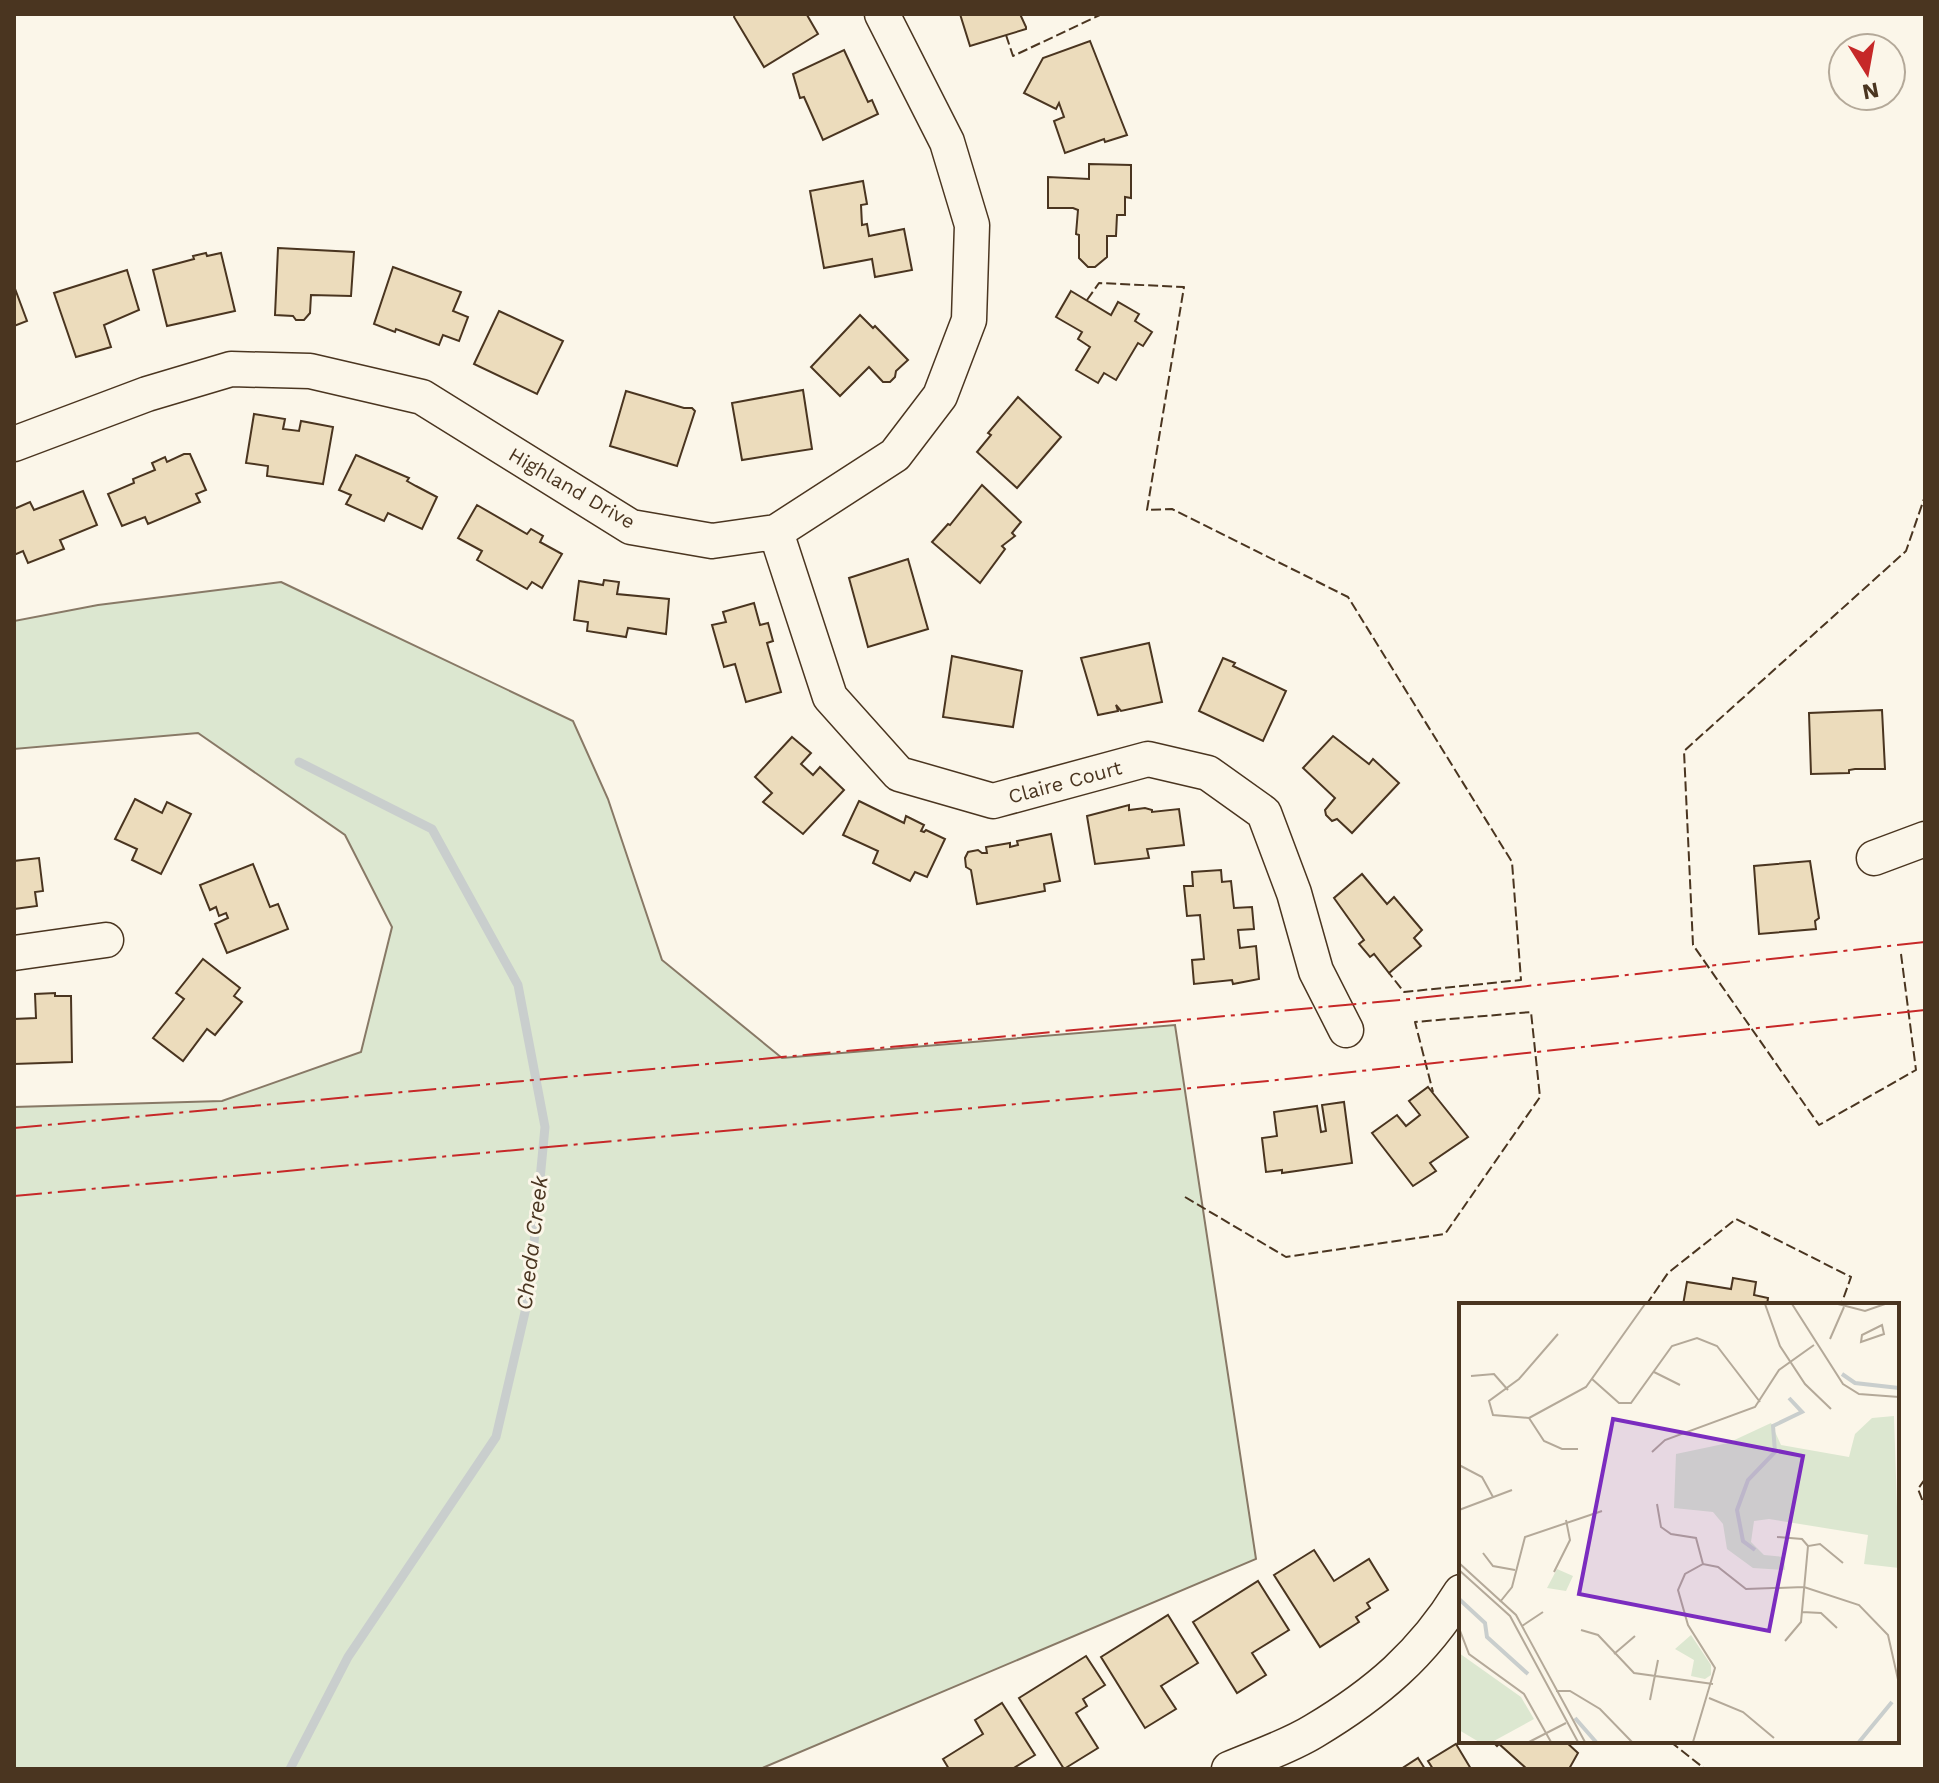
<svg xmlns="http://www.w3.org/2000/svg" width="1939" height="1783" font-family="'Work Sans',sans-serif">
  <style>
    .green { fill: #dce7d0; stroke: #887966; stroke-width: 2 }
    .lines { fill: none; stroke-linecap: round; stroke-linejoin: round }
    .stream { stroke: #c9cecd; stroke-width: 9 }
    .building { fill: #ecdcbc; stroke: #4a3520; stroke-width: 2 }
    .minor-casing { stroke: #4a3520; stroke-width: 37 }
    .minor { stroke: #fbf6e9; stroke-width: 34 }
    .fence { stroke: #4a3520; stroke-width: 2; stroke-dasharray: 10 4; stroke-linecap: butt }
    .power { stroke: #c62828; stroke-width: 2; stroke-dasharray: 28 6 4 6; stroke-linecap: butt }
    .labels { text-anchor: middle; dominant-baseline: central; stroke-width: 6; stroke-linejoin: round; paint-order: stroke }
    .street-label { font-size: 20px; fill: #4a3520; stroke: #fbf6e9 }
    .water-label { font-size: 22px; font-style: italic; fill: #4a3520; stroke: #fbf6e9 }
    .inset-river { fill: none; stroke: #c9cecd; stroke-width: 4 }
    .inset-road { fill: none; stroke: #b4a999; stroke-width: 2 }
    .view { fill: #7b2cbf; fill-opacity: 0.15; stroke: #7b2cbf; stroke-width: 4 }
    .inset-edge { fill: none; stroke: #4a3520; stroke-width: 4 }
  </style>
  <rect width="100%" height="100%" fill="#fbf6e9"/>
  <path class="green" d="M 281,582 L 573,721 L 608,799 L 662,960 L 782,1058 L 1175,1025 L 1256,1559 L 760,1769 L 14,1769 L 14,1107 L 222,1101 L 361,1052 L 392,927 L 345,835 L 198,733 L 14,749 L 14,621 L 98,605 Z"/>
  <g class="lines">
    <path class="stream" d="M 290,1769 L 348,1657 L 496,1437 L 529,1295 L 545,1127 L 518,985 L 432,829 L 299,762"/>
  </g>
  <g class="building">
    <path d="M 735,14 L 807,15 L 818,34 L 764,67 L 734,17 Z"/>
    <path d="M 960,14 L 1020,14 L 1026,27 L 1026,29 L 970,46 Z"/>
    <path d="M 1090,41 L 1127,135 L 1105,142 L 1104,139 L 1065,153 L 1054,121 L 1064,117 L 1059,103 L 1056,109 L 1024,93 L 1043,58 Z"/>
    <path d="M 844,50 L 868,102 L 872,100 L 878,114 L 823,140 L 804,97 L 800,98 L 793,74 Z"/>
    <path d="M 1089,164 L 1131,165 L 1131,198 L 1125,197 L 1125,215 L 1117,215 L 1116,236 L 1107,236 L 1107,257 L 1095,267 L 1088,267 L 1079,258 L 1079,235 L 1076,234 L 1078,210 L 1073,208 L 1048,208 L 1048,177 L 1089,179 Z"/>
    <path d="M 863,181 L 867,204 L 861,205 L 862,225 L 867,224 L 869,236 L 904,229 L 912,270 L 875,277 L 872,259 L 824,268 L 810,191 Z"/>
    <path d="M 278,248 L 354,252 L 351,296 L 311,295 L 310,313 L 304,320 L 296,320 L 293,316 L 275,315 Z"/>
    <path d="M 206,253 L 207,256 L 221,253 L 235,311 L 167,326 L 153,270 L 194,259 L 193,256 Z"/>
    <path d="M 393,267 L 461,292 L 453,311 L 468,317 L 459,341 L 443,335 L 439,345 L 396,329 L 395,332 L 374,324 Z"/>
    <path d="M 127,270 L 139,310 L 104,325 L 111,347 L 76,357 L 54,293 Z"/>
    <path d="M 14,286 L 27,321 L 14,326 Z"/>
    <path d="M 1071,291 L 1111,315 L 1118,302 L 1139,314 L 1135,321 L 1152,332 L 1143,346 L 1138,343 L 1116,380 L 1104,373 L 1098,383 L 1076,370 L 1090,347 L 1078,339 L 1082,332 L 1056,317 Z"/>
    <path d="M 499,311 L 563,341 L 537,394 L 474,364 Z"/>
    <path d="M 860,315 L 873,328 L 875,326 L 908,360 L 896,371 L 895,377 L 890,382 L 883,382 L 869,367 L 840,396 L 811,367 Z"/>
    <path d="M 803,390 L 812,449 L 742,460 L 732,403 Z"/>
    <path d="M 626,391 L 684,408 L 692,408 L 695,411 L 677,466 L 610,446 Z"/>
    <path d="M 1018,397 L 1061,437 L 1017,488 L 977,452 L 991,435 L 988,433 Z"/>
    <path d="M 254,414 L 285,419 L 283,429 L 299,431 L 301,421 L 333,427 L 323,484 L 267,476 L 268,466 L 246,463 Z"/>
    <path d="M 184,454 L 190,454 L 206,490 L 196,494 L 200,502 L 148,524 L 145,517 L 122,526 L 108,494 L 134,483 L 133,479 L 155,470 L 152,463 L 165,457 L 167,462 Z"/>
    <path d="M 356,455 L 409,478 L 407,481 L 416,486 L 437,497 L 422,529 L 388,513 L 384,521 L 346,504 L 351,495 L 339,490 Z"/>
    <path d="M 982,485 L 1021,522 L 1012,533 L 1015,536 L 1002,546 L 1005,549 L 980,583 L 932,542 L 948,524 L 950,525 Z"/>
    <path d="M 83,491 L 97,525 L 60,540 L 64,549 L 28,563 L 23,551 L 14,555 L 14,509 L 30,502 L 34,510 Z"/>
    <path d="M 477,505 L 527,534 L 531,529 L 543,536 L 540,542 L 562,554 L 542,588 L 532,582 L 527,589 L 477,560 L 482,551 L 458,538 Z"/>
    <path d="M 908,559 L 928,629 L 868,647 L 849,578 Z"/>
    <path d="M 604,580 L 619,582 L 617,594 L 669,599 L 666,634 L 628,628 L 626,637 L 587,631 L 588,622 L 574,620 L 579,581 L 603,585 Z"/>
    <path d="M 754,603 L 760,625 L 768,623 L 773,641 L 767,643 L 781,692 L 746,702 L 735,664 L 724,667 L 712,625 L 726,622 L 723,612 Z"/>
    <path d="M 1149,643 L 1162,702 L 1121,711 L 1116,705 L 1118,711 L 1098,715 L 1081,658 Z"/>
    <path d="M 952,656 L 1022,671 L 1013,727 L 943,717 Z"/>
    <path d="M 1223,658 L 1235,663 L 1233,666 L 1286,691 L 1263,741 L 1199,711 Z"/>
    <path d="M 1882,710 L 1885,769 L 1855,769 L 1849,770 L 1849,773 L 1811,774 L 1809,713 Z"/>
    <path d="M 1333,736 L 1369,764 L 1373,759 L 1399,783 L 1352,833 L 1337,819 L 1332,821 L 1326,815 L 1325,810 L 1335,798 L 1303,768 Z"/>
    <path d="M 792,737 L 811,753 L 801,764 L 813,775 L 820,767 L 844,790 L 803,834 L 763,802 L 772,793 L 755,777 Z"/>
    <path d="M 135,799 L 162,813 L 167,802 L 191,814 L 161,874 L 132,860 L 137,849 L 115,839 Z"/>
    <path d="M 859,801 L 904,823 L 906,816 L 924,825 L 921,831 L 924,832 L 926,830 L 945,839 L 927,877 L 915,872 L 910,881 L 873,863 L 878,851 L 843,835 Z"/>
    <path d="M 1129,805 L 1129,810 L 1145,808 L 1152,810 L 1152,812 L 1179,809 L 1184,845 L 1147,849 L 1149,858 L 1095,864 L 1087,816 Z"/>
    <path d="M 1051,834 L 1060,881 L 1044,884 L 1045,891 L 977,904 L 971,870 L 966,867 L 965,858 L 968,852 L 978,850 L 982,853 L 987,853 L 986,847 L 1010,843 L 1010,847 L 1018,845 L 1017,841 Z"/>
    <path d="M 39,858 L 43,891 L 35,892 L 37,906 L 14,909 L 14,861 Z"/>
    <path d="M 1810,861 L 1819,918 L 1815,921 L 1816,929 L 1759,934 L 1754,866 Z"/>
    <path d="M 253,864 L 270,907 L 278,904 L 288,929 L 227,953 L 215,924 L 228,918 L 226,913 L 219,916 L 216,907 L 210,910 L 200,885 Z"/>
    <path d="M 1221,870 L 1222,882 L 1231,881 L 1234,908 L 1252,907 L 1254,929 L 1238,930 L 1240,948 L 1256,946 L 1259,979 L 1233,984 L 1232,980 L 1194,984 L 1192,960 L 1204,959 L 1200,915 L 1187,916 L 1184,886 L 1193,886 L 1192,872 Z"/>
    <path d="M 1362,874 L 1387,904 L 1394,897 L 1422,930 L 1414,938 L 1421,946 L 1389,973 L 1374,954 L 1370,957 L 1359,944 L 1364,940 L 1334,898 Z"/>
    <path d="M 203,959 L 240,988 L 234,996 L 242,1002 L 215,1035 L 207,1029 L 183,1061 L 153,1038 L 184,999 L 176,993 Z"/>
    <path d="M 55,993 L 55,996 L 71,996 L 72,1062 L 14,1064 L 14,1019 L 36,1018 L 35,994 Z"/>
    <path d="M 1428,1087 L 1468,1137 L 1430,1163 L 1436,1171 L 1413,1186 L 1372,1133 L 1397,1115 L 1406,1126 L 1420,1115 L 1409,1101 Z"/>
    <path d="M 1344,1102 L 1352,1163 L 1282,1173 L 1282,1170 L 1266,1172 L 1262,1138 L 1277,1136 L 1274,1112 L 1317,1106 L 1321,1132 L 1326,1131 L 1322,1105 Z"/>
    <path d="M 1733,1278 L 1756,1282 L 1754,1295 L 1768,1298 L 1767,1305 L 1683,1305 L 1687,1282 L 1731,1289 Z"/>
    <path d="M 1314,1550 L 1334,1581 L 1369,1559 L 1388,1590 L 1367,1603 L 1370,1608 L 1356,1617 L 1359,1622 L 1320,1647 L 1274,1575 Z"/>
    <path d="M 1258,1581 L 1289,1630 L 1252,1653 L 1266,1675 L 1237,1693 L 1193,1622 Z"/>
    <path d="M 1168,1615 L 1198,1663 L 1161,1686 L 1176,1709 L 1145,1728 L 1101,1657 Z"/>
    <path d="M 1086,1656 L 1105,1685 L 1083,1699 L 1087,1706 L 1076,1713 L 1098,1748 L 1064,1769 L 1019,1698 Z"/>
    <path d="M 1002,1703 L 1035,1755 L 1012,1769 L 949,1769 L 943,1759 L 983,1734 L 975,1720 Z"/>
    <path d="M 1492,1741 L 1565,1741 L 1578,1753 L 1569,1769 L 1527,1769 L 1499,1744 L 1497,1746 Z"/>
    <path d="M 1456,1744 L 1471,1769 L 1433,1769 L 1428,1761 Z"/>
    <path d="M 1418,1758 L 1425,1769 L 1401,1769 Z"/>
  </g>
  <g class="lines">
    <g class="minor-casing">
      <g id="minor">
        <path d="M 14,444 L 147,394 L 231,369 L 310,371 L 422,397 L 631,527 L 712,541 L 776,532 L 895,455 L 940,396 L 969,320 L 972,225 L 947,142 L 882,14"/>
        <path d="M 776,532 L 830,697 L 899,774 L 993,801 L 1148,759 L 1208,773 L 1264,813 L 1294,893 L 1316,971 L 1346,1030"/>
        <path d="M 1874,858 L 1925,839"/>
        <path d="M 14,953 L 106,940"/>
        <path d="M 1229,1769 C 1257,1757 1288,1747 1314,1731 C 1376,1694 1423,1654 1461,1592"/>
      </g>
    </g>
    <use href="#minor" class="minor"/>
    <g class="fence">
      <path d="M 1006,35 L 1013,56 L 1102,14"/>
      <path d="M 1087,300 L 1099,283 L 1184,287 L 1147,510 L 1172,509 L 1348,597 L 1512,862 L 1521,980 L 1404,992 L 1389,973"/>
      <path d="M 1901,954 L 1916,1070 L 1819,1125 L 1693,945 L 1684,751 L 1906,551 L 1925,496"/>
      <path d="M 1185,1197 L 1286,1257 L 1445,1234 L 1540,1097 L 1531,1012 L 1415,1022 L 1433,1092"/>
      <path d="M 1646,1305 L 1668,1273 L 1736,1219 L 1851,1277 L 1841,1305"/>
      <path d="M 1925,1479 L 1918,1489 L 1925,1507"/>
      <path d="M 1673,1741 L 1672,1743 L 1705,1769"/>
    </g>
    <g class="power">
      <path d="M 14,1128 L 1410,999 L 1925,942"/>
      <path d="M 14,1196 L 1268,1081 L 1925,1010"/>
    </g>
  </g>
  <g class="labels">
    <g class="street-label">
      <text transform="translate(572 488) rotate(30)">Highland Drive</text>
      <text transform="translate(1065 782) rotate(-15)">Claire Court</text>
    </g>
    <g class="water-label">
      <text transform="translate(532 1243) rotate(-83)">Cheda Creek</text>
    </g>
  </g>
  <g transform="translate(1459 1303)">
    <rect width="440" height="440" fill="#fbf6e9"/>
    <path d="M 435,113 L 440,265 L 405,261 L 409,232 L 310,216 L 295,218 L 292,239 L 305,252 L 325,254 L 326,267 L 294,265 L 268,246 L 264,221 L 254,209 L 215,205 L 217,151 L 269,140 L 312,120 L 322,142 L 390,154 L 396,131 L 413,115 ZM 98,266 L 114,273 L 107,288 L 88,285 ZM 232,332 L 252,362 L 252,372 L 246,376 L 232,373 L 235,357 L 216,346 ZM 0,350 L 62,394 L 75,416 L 33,439 L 20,439 L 0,427 Z" fill="#dce7d0"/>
    <path class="inset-river" d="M 383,71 L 396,80 L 440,85M 296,247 L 284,238 L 278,207 L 289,177 L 316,149 L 314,123 L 343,109 L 330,95M 0,296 L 26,320 L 28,334 L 69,371M 116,415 L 137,439M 400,439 L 433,399"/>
    <path class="inset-road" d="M 306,1 L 321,43 L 346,81 L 372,106M 333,1 L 384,81 L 400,91 L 440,94M 379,1 L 406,8 L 426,1M 423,22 L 425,31 L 402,39 L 403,32 ZM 371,36 L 385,4M 195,69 L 221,82M 12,73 L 35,71 L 49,87M 133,76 L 160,100 L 172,100 L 213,43 L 238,35 L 258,43 L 301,99M 70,115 L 127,84 L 186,1M 70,115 L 34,112 L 30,98 L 60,76 L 99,31M 70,115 L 85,138 L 103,146 L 119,146M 193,149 L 206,137 L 296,104 L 320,67 L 355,42M 0,162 L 23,174 L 34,194M 198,201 L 202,224 L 212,231 L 237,235 L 244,261M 0,207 L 53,187M 318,234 L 343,236 L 349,243M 24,250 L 34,263 L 56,267M 0,260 L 57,312 L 126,439M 0,267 L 51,313 L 119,439M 95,269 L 111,237 L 107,217M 41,299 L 53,284 L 66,234 L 143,208M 343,309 L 362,310 L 378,325M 63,323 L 84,309M 0,325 L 10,351 L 65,391 L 92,439M 122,327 L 139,332 L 175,370 L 254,381M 326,338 L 342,319 L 349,243 L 361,241 L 384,260M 155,351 L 176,333M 97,388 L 111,388 L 141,406 L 173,439M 250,395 L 284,409 L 315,435M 191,397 L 199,357M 70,439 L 107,420M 234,439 L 256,365 L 229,322 L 219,287 L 226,271 L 244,261 L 259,264 L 287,286 L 345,284 L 400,302 L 429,332 L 440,381"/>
    <path class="view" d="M 154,116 L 344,153 L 310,328 L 120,291 Z"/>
    <rect width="440" height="440" class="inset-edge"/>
  </g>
  <rect width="1939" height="1783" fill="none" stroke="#4a3520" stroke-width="32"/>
  <g transform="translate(1867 72) rotate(169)"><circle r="38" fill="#fbf6e9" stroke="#b4a999" stroke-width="2"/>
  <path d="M0-6L14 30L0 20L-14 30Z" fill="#c62828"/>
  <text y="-12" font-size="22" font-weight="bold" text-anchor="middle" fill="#4a3520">N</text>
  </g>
</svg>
